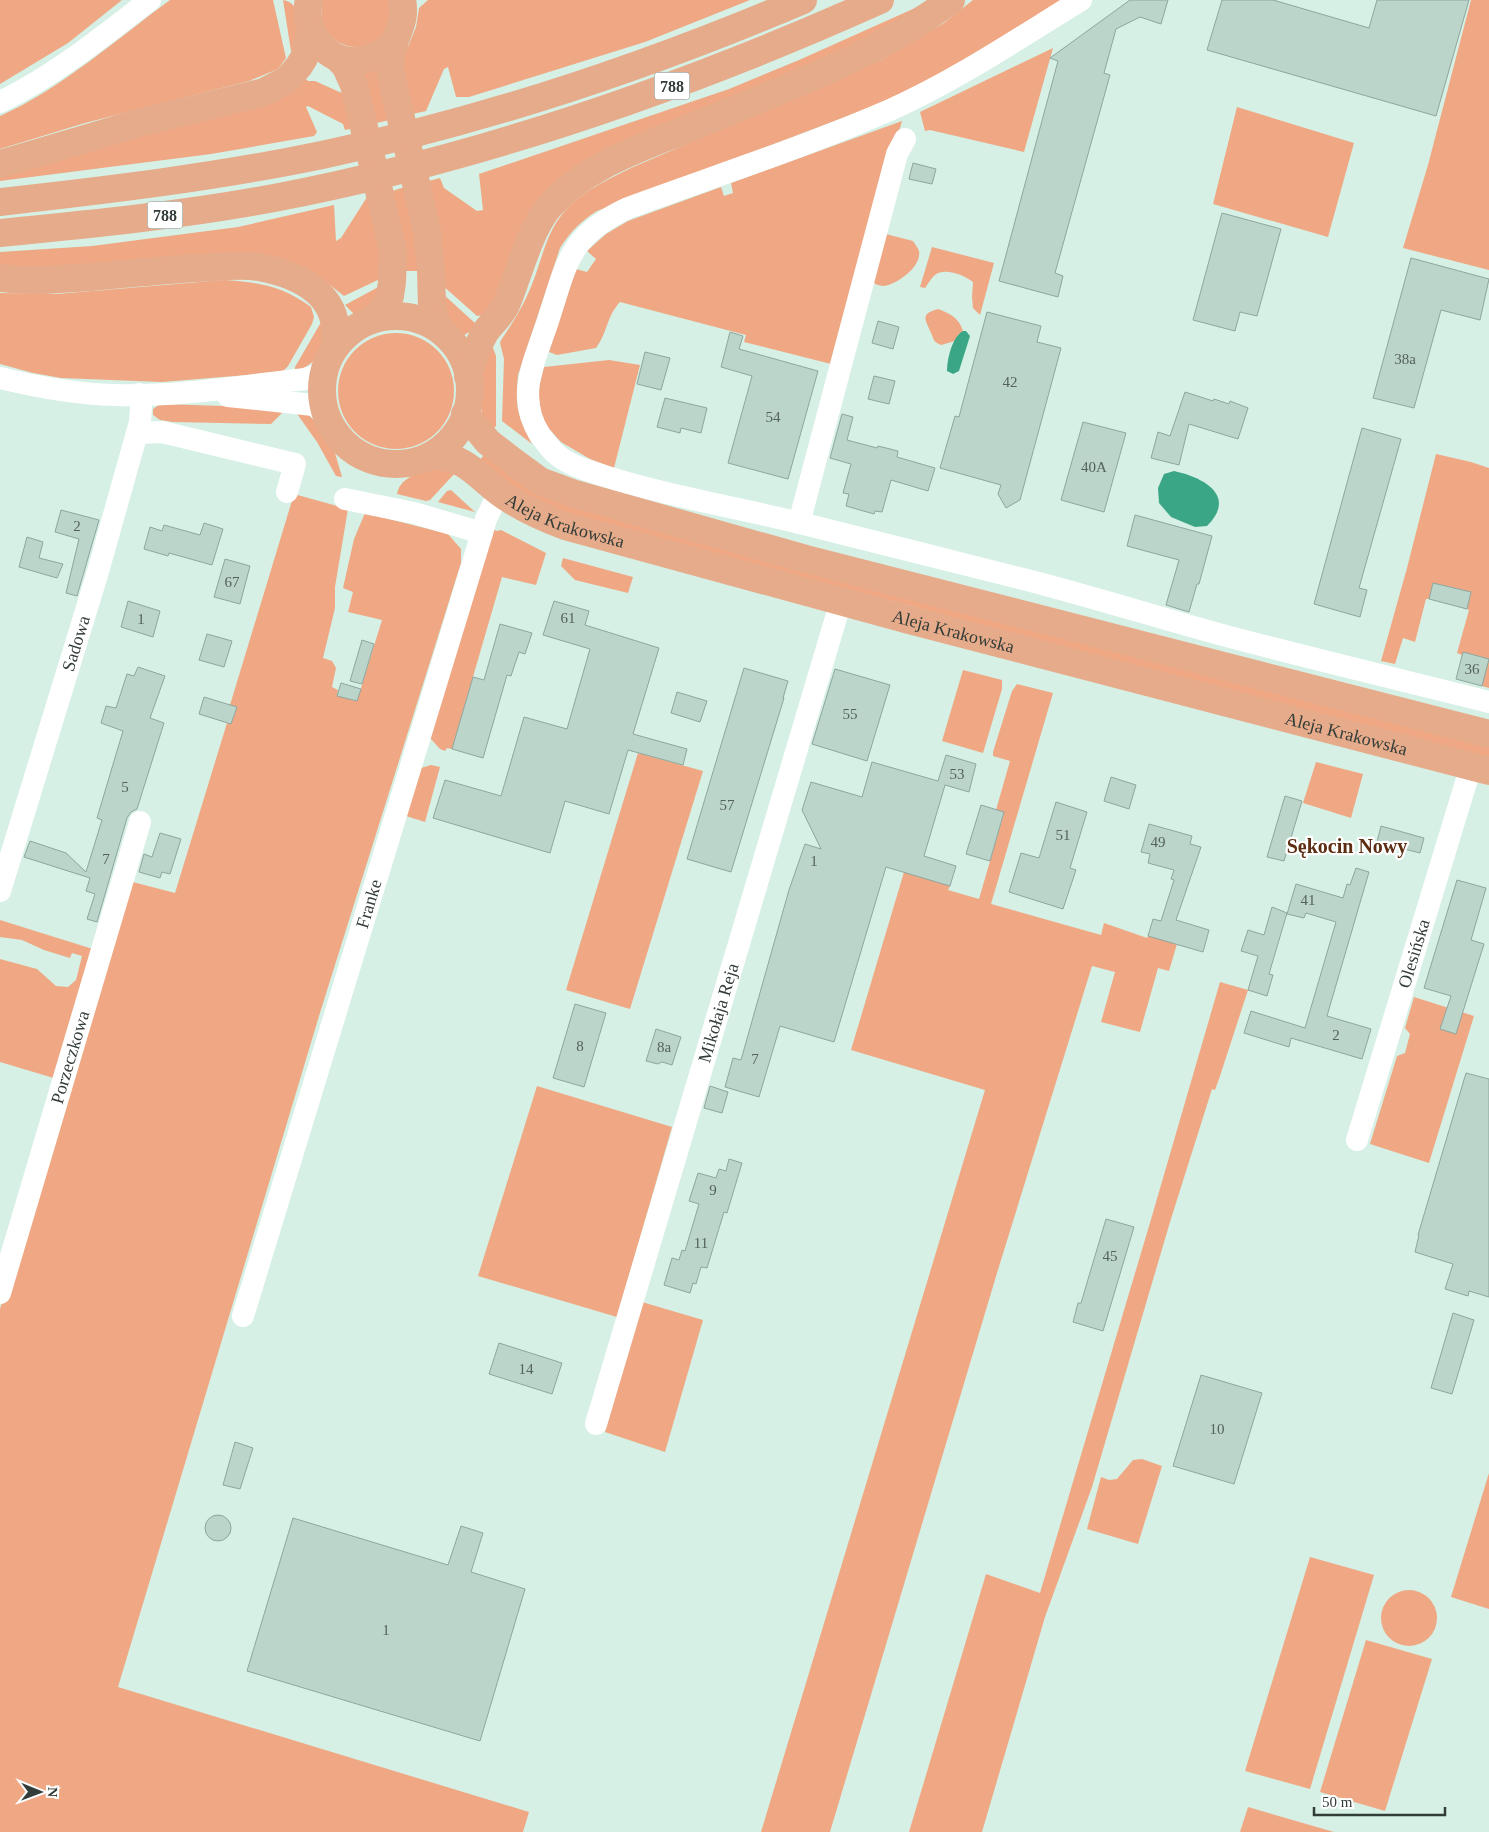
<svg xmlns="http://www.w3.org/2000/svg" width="1489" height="1832" font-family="Georgia,serif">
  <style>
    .green { fill: #efa883 }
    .water { fill: #3ba686 }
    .building { fill: #bcd5cb; stroke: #8ea69d }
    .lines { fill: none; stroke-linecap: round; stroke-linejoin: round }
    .minor { stroke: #fff; stroke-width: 22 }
    .major { stroke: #e6ab8a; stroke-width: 28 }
    .labels { text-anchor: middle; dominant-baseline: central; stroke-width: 4.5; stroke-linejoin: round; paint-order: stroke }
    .number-label { font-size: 15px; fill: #54625d }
    .shield { fill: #fff; stroke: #707674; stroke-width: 1 }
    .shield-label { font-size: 16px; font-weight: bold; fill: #323c38 }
    .street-label { font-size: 18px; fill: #323c38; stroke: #fff }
    .quarter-label { font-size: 20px; font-weight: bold; fill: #5c2d11; stroke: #fff }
  </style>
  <rect width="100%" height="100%" fill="#d6f0e5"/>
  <g class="green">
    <path d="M 0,0 L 122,0 L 68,43 L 0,84 Z"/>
    <path d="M 170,0 L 273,0 L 286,58 L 278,69 L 249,81 L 85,123 L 0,149 L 0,116 C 59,90 117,39 170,0 Z"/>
    <path d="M 283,0 C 306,3 296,39 295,54 L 291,51 Z"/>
    <path d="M 323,0 L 392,0 L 393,3 L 384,36 C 379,39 373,45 367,46 C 339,53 315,29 323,0 Z"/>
    <path d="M 428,0 L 750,0 L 645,42 L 469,97 L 456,97 L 448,67 L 444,69 L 426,111 L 408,115 L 403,59 L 416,27 L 419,8 Z"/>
    <path d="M 933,0 L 883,31 L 576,167 L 499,294 L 484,315 L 477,316 L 442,285 L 425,182 L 440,178 L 444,188 L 477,211 L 483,210 L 479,174 L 729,89 L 799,60 Z"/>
    <path d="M 973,0 L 1068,0 L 903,95 L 597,211 C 581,221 570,232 560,248 L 518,375 C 515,408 517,414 532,444 L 502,421 L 504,359 L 500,343 L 501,340 C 515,320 526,301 534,279 C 543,255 547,232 564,212 C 582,191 607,180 631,168 L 881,60 L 944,23 Z"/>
    <path d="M 1471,0 L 1489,0 L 1489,270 L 1403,248 L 1428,165 Z"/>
    <path d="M 1053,48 L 1024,152 L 930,130 L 925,131 L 920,112 Z"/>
    <path d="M 379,68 L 390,120 L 376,123 L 358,72 Z"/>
    <path d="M 306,79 L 308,81 L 315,81 L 344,94 L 354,128 L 345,130 L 343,124 L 308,106 L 306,107 L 317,132 L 314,136 L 211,154 L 0,181 L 0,176 L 295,89 Z"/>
    <path d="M 1237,107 L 1354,143 L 1328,237 L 1213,204 Z"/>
    <path d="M 902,121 L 835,365 L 744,342 L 746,335 L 620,302 C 606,317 608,332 596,348 L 557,355 L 549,352 L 576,269 L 587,272 L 596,259 L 587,251 L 606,234 L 628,221 L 721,187 L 724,196 L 733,193 L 731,183 Z"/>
    <path d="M 405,187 L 416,229 L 420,271 L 406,271 L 392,191 Z"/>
    <path d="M 367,197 L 381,257 L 380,279 L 344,296 L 326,282 L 0,267 L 0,252 L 92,246 L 238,227 L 334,205 L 336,241 L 341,238 Z"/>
    <path d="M 882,233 L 913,241 C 915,244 918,248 919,251 C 922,266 898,284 884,286 C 878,286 874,283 869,280 Z"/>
    <path d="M 932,247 L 994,263 L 980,315 L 973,308 L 972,297 L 973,282 C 965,275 944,267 935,275 C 931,278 928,284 925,288 L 920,287 Z"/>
    <path d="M 224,280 C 258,282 283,286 311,307 L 314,317 L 312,324 L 288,366 L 282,372 L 162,382 L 61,378 L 33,373 L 0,364 L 0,293 L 57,294 Z"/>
    <path d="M 382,285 L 370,307 L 354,314 L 345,305 Z"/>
    <path d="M 443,294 L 476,324 L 478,327 L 464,335 L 461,334 L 449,320 Z"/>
    <path d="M 938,309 C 951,314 959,318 963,331 L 958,335 L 955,341 L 941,345 C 933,342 934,339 931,333 C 926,320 919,314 938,309 Z"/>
    <path d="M 325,320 C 322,348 324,360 295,372 L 295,367 L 320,324 Z"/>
    <circle cx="396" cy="391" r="58"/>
    <path d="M 492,345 L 496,356 L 496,426 L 492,430 L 487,425 L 482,413 L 482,376 Z"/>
    <path d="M 609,360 L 640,365 L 614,468 L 590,459 L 561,442 L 542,421 L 538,391 L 544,367 Z"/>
    <path d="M 160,404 L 285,408 L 284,411 L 271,424 L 173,422 L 160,420 L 153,415 L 153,409 Z"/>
    <path d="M 295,411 L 308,414 L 317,424 L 335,453 L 342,477 L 336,476 L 317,442 Z"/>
    <path d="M 485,454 L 1489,745 L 1489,760 L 546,509 L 478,462 Z"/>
    <path d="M 1436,454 L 1471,462 L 1489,468 L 1489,688 L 1482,686 L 1462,655 L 1457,653 L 1469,610 L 1467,609 L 1471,592 L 1433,583 L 1429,599 L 1426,599 L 1415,642 L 1403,638 L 1395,664 L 1381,661 L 1407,568 Z"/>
    <path d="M 443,469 L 456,472 L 430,500 L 426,501 L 397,494 C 400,475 426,470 443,469 Z"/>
    <path d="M 451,490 L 475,512 L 438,502 L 447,491 Z"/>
    <path d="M 294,494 L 348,509 L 335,587 L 335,608 L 323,658 L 332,661 L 336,668 L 332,687 L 338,690 L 337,696 L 357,701 L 382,620 L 348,612 L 353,592 L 343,588 L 354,539 L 365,513 L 448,534 L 461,549 L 461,563 L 319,1016 L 118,1687 L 529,1812 L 523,1832 L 0,1832 L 0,1309 L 129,881 L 175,893 L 227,723 L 231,724 L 236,707 L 230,705 Z"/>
    <path d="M 492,529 L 497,531 L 501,530 L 546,553 L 536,585 L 502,577 L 452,749 L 447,748 L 445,751 L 440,749 L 430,738 Z"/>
    <path d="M 563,558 L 633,577 L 628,593 L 575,580 L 561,566 Z"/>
    <path d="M 963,670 L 1002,680 L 1002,689 L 983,753 L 942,741 Z"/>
    <path d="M 1017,684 L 1053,693 L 991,904 L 1101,935 L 1104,923 L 1147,938 L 1148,936 L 1177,944 L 1169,971 L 1158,968 L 1140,1032 L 1101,1022 L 1115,972 L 1092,966 L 997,1273 L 830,1832 L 761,1832 L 985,1090 L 851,1050 L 904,872 L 950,886 L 948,890 L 979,899 L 1004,813 L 996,810 L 1010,761 L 993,756 L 993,752 L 1012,691 Z"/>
    <path d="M 638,753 L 703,771 L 630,1009 L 566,990 Z"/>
    <path d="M 1316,762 L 1363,774 L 1351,818 L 1303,803 Z"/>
    <path d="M 431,765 L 440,767 L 425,822 L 406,816 L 421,768 Z"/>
    <path d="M 0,920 L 96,950 L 57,1079 L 0,1062 L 0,959 L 37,969 L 56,986 L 68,987 L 76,980 L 82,956 L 72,953 L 70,958 L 44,950 L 22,940 L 0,937 Z"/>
    <path d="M 1220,982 L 1248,990 L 1220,1076 L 1215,1090 L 1212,1089 L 1170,1222 L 1092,1487 L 1045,1617 L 982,1832 L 909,1832 L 986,1574 L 1040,1593 L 1152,1216 Z"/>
    <path d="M 1414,997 L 1474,1016 L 1429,1163 L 1370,1144 L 1397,1056 L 1405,1053 L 1410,1034 L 1405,1028 Z"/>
    <path d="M 537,1086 L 672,1127 L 617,1317 L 478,1276 Z"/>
    <path d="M 642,1302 L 703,1320 L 665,1452 L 605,1432 Z"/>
    <path d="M 1142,1459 L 1162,1466 L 1138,1544 L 1087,1529 L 1101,1477 L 1109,1480 L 1117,1479 L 1133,1460 Z"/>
    <path d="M 1489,1473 L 1489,1609 L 1451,1597 Z"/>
    <path d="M 1310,1557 L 1374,1575 L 1310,1789 L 1245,1771 Z"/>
    <circle cx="1409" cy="1618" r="28"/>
    <path d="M 1366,1640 L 1432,1659 L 1385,1811 L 1320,1792 Z"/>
    <path d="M 1248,1807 L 1334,1832 L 1240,1832 Z"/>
  </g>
  <g class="water">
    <path d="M 963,331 L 966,331 L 970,336 L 959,371 L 953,374 L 947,371 C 947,359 952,337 963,331 Z"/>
    <path d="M 1174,471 C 1202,477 1238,495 1207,526 L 1195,527 L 1171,517 L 1159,503 L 1158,488 L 1164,474 Z"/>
  </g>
  <g class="building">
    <path d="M 1130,0 L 1168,0 L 1161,24 L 1140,17 L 1116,29 L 1104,73 L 1110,75 L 1055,273 L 1063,276 L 1058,297 L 999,281 L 1058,61 L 1050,58 Z"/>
    <path d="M 1222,0 L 1273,0 L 1369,28 L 1377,0 L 1469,0 L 1436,116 L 1207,50 Z"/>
    <path d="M 913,163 L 936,169 L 932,184 L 909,179 Z"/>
    <path d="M 1222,213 L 1281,229 L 1257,316 L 1240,312 L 1235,331 L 1193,320 Z"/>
    <path d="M 1411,258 L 1489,279 L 1480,320 L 1441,310 L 1414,408 L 1373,398 Z"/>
    <path d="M 987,312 L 1041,326 L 1037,342 L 1061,348 L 1020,500 L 1006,508 L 998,494 L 1001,485 L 940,468 L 955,416 L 959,417 Z"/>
    <path d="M 878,321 L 899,327 L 893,349 L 872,343 Z"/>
    <path d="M 730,332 L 743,336 L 739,349 L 818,371 L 788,479 L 728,463 L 752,376 L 721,367 Z"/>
    <path d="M 645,352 L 670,358 L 661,390 L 637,384 Z"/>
    <path d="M 874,376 L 895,381 L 889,404 L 868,399 Z"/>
    <path d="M 1185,392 L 1213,401 L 1214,399 L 1229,404 L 1230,401 L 1248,408 L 1238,439 L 1189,424 L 1179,465 L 1151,458 L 1158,432 L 1170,436 Z"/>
    <path d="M 665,398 L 707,408 L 701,433 L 681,428 L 680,433 L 657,427 Z"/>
    <path d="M 842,414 L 853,417 L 847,440 L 877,448 L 878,446 L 898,451 L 897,457 L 935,468 L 928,491 L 891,480 L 882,512 L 875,511 L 874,514 L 846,506 L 849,494 L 843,493 L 851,464 L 830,458 Z"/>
    <path d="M 1083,422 L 1126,433 L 1104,512 L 1061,500 Z"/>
    <path d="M 1362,428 L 1401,439 L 1359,588 L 1367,590 L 1360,617 L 1314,604 Z"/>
    <path d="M 61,510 L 99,520 L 77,596 L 66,593 L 79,539 L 55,532 Z"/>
    <path d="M 1135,515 L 1212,536 L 1199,584 L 1197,584 L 1189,612 L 1166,605 L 1179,560 L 1127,546 Z"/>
    <path d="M 204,523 L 223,529 L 212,565 L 169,553 L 168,556 L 144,549 L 150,527 L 162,531 L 164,525 L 200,535 Z"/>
    <path d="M 27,537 L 43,542 L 39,558 L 63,564 L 57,578 L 19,567 Z"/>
    <path d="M 225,559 L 250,566 L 240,604 L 214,597 Z"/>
    <path d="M 1433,583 L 1471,592 L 1467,609 L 1429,599 Z"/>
    <path d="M 128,601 L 160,611 L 153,637 L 121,627 Z"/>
    <path d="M 554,601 L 589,611 L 585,625 L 659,648 L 633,734 L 687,749 L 683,765 L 628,750 L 609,814 L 565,801 L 550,853 L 433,818 L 445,780 L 501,796 L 524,717 L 567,729 L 590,649 L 543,635 Z"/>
    <path d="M 500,624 L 532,633 L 525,654 L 519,652 L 511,676 L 507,675 L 483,758 L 452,749 L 473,677 L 484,680 Z"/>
    <path d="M 207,634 L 232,641 L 224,667 L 199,660 Z"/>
    <path d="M 362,640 L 374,644 L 362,684 L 350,681 Z"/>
    <path d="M 1463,652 L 1489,659 L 1482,686 L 1456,679 Z"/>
    <path d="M 138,667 L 165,676 L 150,718 L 164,723 L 137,809 L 131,812 L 127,818 L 97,922 L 87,919 L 95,894 L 86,891 L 90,878 L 24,857 L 30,841 L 66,853 L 86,872 L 102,820 L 97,818 L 123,731 L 101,723 L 106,706 L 116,708 L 127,674 L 134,676 Z"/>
    <path d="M 744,668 L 788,681 L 783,698 L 784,698 L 731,872 L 687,859 Z"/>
    <path d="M 835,669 L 890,685 L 867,761 L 812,744 Z"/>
    <path d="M 341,683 L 361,689 L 357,701 L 337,696 Z"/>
    <path d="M 677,692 L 707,701 L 700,722 L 671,713 Z"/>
    <path d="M 204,697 L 237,707 L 231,724 L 199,714 Z"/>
    <path d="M 946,755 L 976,764 L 969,792 L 945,785 L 924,856 L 956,866 L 950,886 L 886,867 L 834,1042 L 780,1026 L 759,1097 L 725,1087 L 733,1058 L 741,1060 L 789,890 L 805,844 L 821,849 L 802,810 L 811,782 L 862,797 L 872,762 L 938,781 Z"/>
    <path d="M 1111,777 L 1136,785 L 1129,809 L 1104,801 Z"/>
    <path d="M 1285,796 L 1302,801 L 1284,861 L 1267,857 Z"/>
    <path d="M 1056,802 L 1087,812 L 1070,868 L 1076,870 L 1063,909 L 1009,892 L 1021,853 L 1039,858 Z"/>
    <path d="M 981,805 L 1004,812 L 990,861 L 966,854 Z"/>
    <path d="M 1149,824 L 1192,836 L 1190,844 L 1201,847 L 1176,920 L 1209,930 L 1203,952 L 1148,936 L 1153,919 L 1161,921 L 1174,880 L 1171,879 L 1174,870 L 1148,863 L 1150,854 L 1141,852 Z"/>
    <path d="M 1381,826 L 1424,838 L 1420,853 L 1377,842 Z"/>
    <path d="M 160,833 L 181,839 L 170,874 L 162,872 L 160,878 L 139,872 L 144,854 L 152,857 Z"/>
    <path d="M 1356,868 L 1369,872 L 1327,1016 L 1371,1029 L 1362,1059 L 1291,1038 L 1289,1047 L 1244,1033 L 1251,1011 L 1305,1028 L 1336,922 L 1306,913 L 1304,918 L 1287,914 L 1296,884 L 1343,898 L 1347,884 L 1350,885 Z"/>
    <path d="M 1457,880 L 1486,888 L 1471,940 L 1484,944 L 1456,1034 L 1440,1029 L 1451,996 L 1424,988 Z"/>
    <path d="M 1272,907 L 1287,913 L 1269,974 L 1273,975 L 1267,996 L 1248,990 L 1258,956 L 1241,951 L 1248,930 L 1264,935 Z"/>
    <path d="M 575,1004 L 606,1013 L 584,1087 L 553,1078 Z"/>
    <path d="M 656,1029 L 681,1037 L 672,1065 L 662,1062 L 658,1064 L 646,1061 Z"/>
    <path d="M 1466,1073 L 1489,1079 L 1489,1297 L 1469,1291 L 1468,1296 L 1445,1289 L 1453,1264 L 1415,1252 L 1419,1235 L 1418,1235 Z"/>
    <path d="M 710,1086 L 728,1092 L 722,1113 L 704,1108 Z"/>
    <path d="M 729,1159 L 742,1163 L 727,1213 L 724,1212 L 707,1268 L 701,1267 L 696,1284 L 693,1283 L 690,1293 L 664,1285 L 672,1258 L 679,1260 L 682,1250 L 685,1251 L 699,1204 L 689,1201 L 698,1173 L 716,1178 L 719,1169 L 726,1171 Z"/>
    <path d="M 1106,1219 L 1134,1227 L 1103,1331 L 1073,1322 L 1078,1303 L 1081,1303 Z"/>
    <path d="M 1453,1313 L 1474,1320 L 1452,1394 L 1431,1388 Z"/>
    <path d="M 499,1343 L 562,1363 L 552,1394 L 489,1374 Z"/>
    <path d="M 1201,1375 L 1262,1393 L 1234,1484 L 1173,1466 Z"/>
    <path d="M 235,1442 L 253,1448 L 240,1489 L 223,1485 Z"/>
    <circle cx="218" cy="1528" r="13"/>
    <path d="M 293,1518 L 448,1565 L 461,1526 L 483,1533 L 471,1572 L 525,1589 L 480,1741 L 247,1671 Z"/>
  </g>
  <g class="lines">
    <g class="minor">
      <path d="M 1081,0 C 1019,38 957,80 890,110 C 805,147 715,176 628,208 C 568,236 567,263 548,321 C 535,360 515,396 540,435 C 545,441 550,449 556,454 C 572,468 594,472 614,479 C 676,498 741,508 804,524 C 880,543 955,562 1031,581 C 1096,598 1160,618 1226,636 C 1313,659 1401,680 1489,702"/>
      <path d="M 0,102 C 54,76 102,37 150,0"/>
      <path d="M 0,378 C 37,387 75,394 114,395 C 178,397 241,386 305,379 L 314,376 L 325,371"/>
      <path d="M 228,396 L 313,405 L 326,413"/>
      <path d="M 137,433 L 162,432 L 295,464 L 287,492"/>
      <path d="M 345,499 L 414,513 L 482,533"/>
      <path d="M 799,523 L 897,154 L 905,139"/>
      <path id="s1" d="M 0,891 L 97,575 L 140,422 L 141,407 L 139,394"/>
      <path id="s2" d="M 1357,1140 L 1471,766"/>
      <path id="s3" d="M 0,1293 L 140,822"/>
      <path id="s4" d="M 243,1316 L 482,533 L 486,519 L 499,492"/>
      <path id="s5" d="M 596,1424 L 841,601"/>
    </g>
    <g class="major">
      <path d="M 309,0 C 301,29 326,64 358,61 C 372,59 382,53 394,45"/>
      <path d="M 402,0 C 406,20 398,29 393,47 C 390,56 390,65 391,75 L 427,231 L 431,270 L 432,308 L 438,326"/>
      <path d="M 339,59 L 346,67 L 354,85 L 393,250 L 392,282 L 390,296 L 385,306 L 376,317"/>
      <path d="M 0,164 L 139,123 L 264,92 L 287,80 L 299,66 L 304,58 L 310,30"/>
      <path d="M 0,202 C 108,190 216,177 322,155 C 487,120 648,66 803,0"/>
      <path d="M 0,233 C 92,224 183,215 274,198 C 483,158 686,87 880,0"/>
      <path d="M 0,278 C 31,282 61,279 91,277 C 127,274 162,270 198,268 C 218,267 239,264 259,267 C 302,275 344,297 334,347"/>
      <circle cx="396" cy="390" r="74"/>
      <path d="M 468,376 C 472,361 477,345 486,331 C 493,322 501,315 506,305 C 518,277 529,231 548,208 C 584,166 639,149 689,128 C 777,91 874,58 951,0"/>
      <path d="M 465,414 L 488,442 L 514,462 L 540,481 L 575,494 L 806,559 L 1489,734"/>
      <path id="s6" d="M 435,456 C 467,458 475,474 499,492 C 519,507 541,517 565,526 L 909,620 L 1489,771"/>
    </g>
  </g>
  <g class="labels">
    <g class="number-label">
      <text x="1405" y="359">38a</text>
      <text x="1010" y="382">42</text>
      <text x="773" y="417">54</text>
      <text x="1094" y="467">40A</text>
      <text x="77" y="526">2</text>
      <text x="232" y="582">67</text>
      <text x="568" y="618">61</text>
      <text x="141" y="619">1</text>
      <text x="1472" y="669">36</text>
      <text x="850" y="714">55</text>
      <text x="957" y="774">53</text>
      <text x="125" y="787">5</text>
      <text x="727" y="805">57</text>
      <text x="1063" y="835">51</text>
      <text x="1158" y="842">49</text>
      <text x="106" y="859">7</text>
      <text x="814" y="861">1</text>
      <text x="1308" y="900">41</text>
      <text x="1336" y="1035">2</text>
      <text x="580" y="1046">8</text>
      <text x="664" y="1047">8a</text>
      <text x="755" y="1059">7</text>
      <text x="713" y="1190">9</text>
      <text x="701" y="1243">11</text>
      <text x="1110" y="1256">45</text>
      <text x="526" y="1369">14</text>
      <text x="1217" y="1429">10</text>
      <text x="386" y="1630">1</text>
    </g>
    <g class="shield">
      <rect x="654.5" y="72.5" width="35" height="27" rx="4"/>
      <rect x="147.5" y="201.5" width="35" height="27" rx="4"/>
    </g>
    <g class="shield-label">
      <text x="672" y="86">788</text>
      <text x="165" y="215">788</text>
    </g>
    <g class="street-label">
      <text stroke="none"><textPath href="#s6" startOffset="148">Aleja Krakowska</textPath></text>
      <text stroke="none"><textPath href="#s6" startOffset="552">Aleja Krakowska</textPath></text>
      <text stroke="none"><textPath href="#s1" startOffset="259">Sadowa</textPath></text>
      <text stroke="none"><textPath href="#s6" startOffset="958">Aleja Krakowska</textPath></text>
      <text stroke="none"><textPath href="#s4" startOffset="431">Franke</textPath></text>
      <text stroke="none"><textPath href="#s2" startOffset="195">Olesińska</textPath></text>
      <text stroke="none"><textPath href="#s5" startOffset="429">Mikołaja Reja</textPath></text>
      <text stroke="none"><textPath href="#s3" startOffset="246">Porzeczkowa</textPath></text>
    </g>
    <g class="quarter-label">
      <text x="1347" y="846">Sękocin Nowy</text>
    </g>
  </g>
  <g transform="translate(40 1792) rotate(91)" stroke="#ffffff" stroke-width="4" paint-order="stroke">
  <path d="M0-4L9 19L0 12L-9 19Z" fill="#323c38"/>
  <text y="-8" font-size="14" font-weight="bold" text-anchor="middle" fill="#323c38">N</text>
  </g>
  <path d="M1314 1807v8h131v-8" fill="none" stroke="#323c38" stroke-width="2.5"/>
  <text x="1322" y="1807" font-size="15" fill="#323c38" stroke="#ffffff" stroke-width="4" paint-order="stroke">50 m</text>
</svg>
